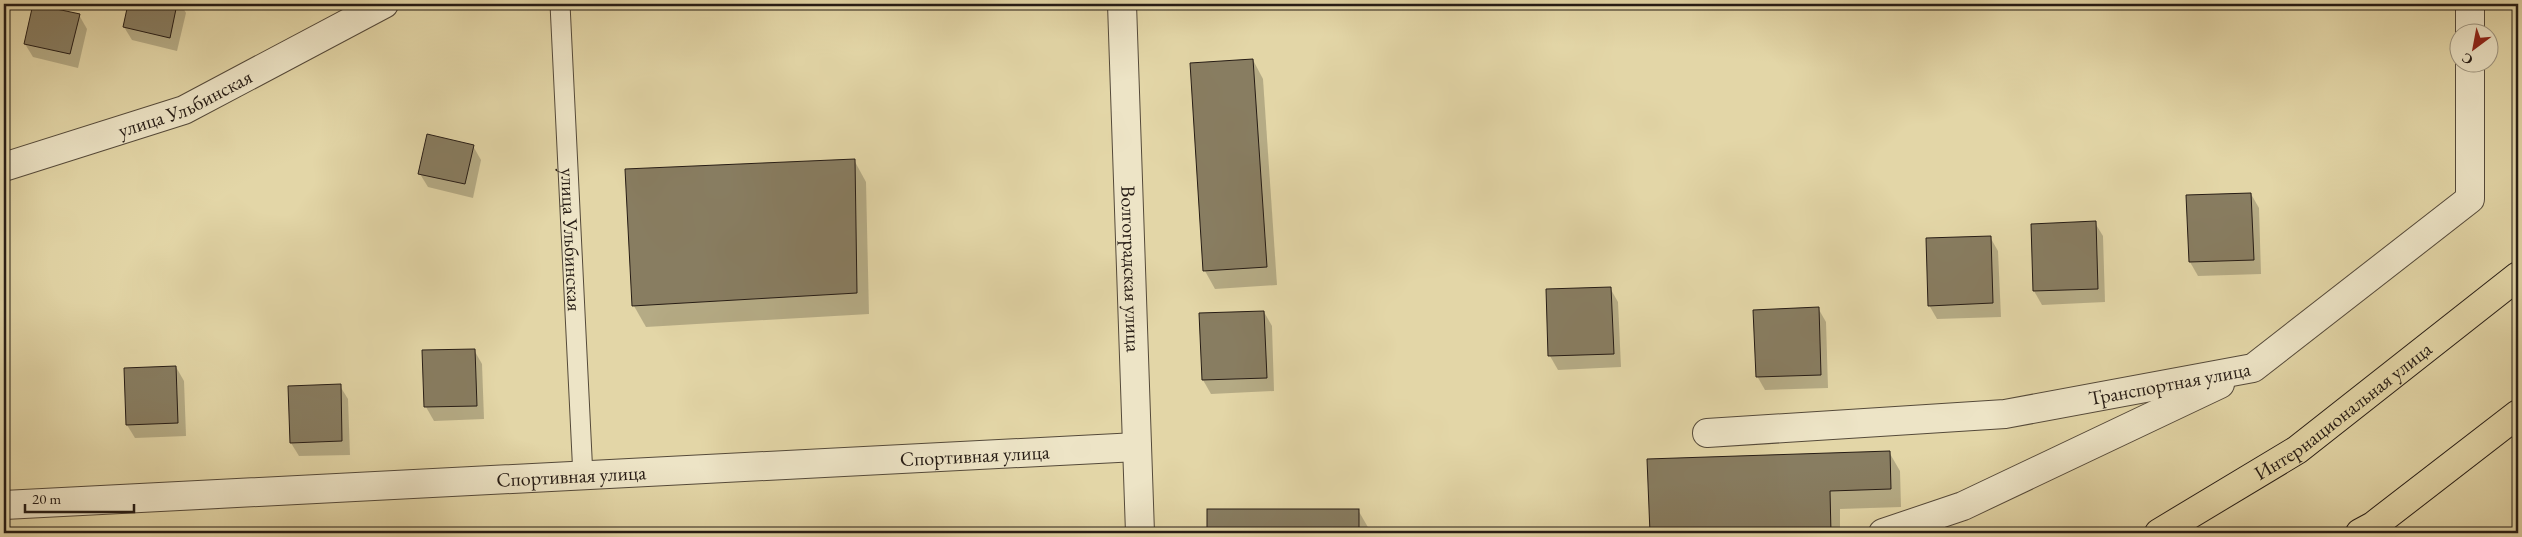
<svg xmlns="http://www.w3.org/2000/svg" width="2522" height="537" font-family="'EB Garamond',serif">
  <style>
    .shadow { fill: #0003 }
    .building { fill: #887d61; stroke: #261c15 }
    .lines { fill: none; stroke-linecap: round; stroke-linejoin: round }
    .service-casing { stroke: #554a3a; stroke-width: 21 }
    .minor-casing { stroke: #554a3a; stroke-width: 30 }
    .primary-casing { stroke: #261c15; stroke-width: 30 }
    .service { stroke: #ede4c6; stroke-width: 19 }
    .minor { stroke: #ede4c6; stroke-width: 28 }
    .primary { stroke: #e3d6a7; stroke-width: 28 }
    .labels { text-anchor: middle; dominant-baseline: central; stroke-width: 4.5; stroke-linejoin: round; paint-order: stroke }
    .street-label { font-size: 20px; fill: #261c15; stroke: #ede4c6 }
  </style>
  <rect width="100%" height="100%" fill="#e3d6a7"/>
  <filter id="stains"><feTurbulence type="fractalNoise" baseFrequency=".004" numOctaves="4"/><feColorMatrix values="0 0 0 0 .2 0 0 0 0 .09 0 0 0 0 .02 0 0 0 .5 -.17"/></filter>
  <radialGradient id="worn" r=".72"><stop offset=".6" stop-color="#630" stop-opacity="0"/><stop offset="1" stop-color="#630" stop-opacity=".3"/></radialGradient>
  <g class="shadow">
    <path d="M 129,4 L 181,4 L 186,13 L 177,51 L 132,40 L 124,27 Z"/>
    <path d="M 271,4 L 297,4 L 295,9 Z"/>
    <path d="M 1594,4 L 1640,4 L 1640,5 L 1597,9 Z"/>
    <path d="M 1786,4 L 1844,4 L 1787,6 Z"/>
    <path d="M 79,15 L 87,29 L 78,68 L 33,57 L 25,44 Z"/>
    <path d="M 1253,60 L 1263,79 L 1277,285 L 1215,289 L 1205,271 Z"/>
    <path d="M 473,146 L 481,160 L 473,198 L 428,187 L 420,174 Z"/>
    <path d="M 854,160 L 866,182 L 869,314 L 646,327 L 634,306 Z"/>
    <path d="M 2251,194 L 2259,208 L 2261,274 L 2198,276 L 2190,262 Z"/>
    <path d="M 2095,223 L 2103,236 L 2105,302 L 2042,305 L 2034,291 L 2032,225 Z"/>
    <path d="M 1990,237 L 1998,251 L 2001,317 L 1937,319 L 1929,305 Z"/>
    <path d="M 1610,288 L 1618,302 L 1621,367 L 1558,370 L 1550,356 L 1547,290 Z"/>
    <path d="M 1818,308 L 1826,322 L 1828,388 L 1765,390 L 1757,376 Z"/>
    <path d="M 1264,312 L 1272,326 L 1274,391 L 1211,394 L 1203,380 Z"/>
    <path d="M 474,350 L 482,364 L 484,419 L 434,421 L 426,407 Z"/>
    <path d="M 176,367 L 184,381 L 186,436 L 135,438 L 127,425 Z"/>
    <path d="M 340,386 L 348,399 L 350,455 L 299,456 L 291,443 Z"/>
    <path d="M 1889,452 L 1900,471 L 1901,507 L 1840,509 L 1840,533 L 1652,533 L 1649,461 Z"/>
    <path d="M 1208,510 L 1358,510 L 1369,529 L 1369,533 L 1208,533 Z"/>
  </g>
  <g class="building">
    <path d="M 33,4 L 80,14 L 70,54 L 24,44 Z"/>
    <path d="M 128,4 L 177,4 L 170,38 L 123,27 Z"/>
    <path d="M 1253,59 L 1267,267 L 1203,271 L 1190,63 Z"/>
    <path d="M 427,134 L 474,145 L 465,184 L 418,174 Z"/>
    <path d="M 855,159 L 857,293 L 632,306 L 625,169 Z"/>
    <path d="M 2251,193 L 2254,260 L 2189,262 L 2186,195 Z"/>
    <path d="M 2096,221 L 2098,289 L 2033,291 L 2031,224 Z"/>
    <path d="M 1991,236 L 1993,303 L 1928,306 L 1926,238 Z"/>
    <path d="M 1611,287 L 1614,354 L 1548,356 L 1546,289 Z"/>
    <path d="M 1819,307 L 1821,375 L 1756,377 L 1753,310 Z"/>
    <path d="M 1264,311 L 1267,378 L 1202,380 L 1199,313 Z"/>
    <path d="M 475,349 L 477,406 L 424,407 L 422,350 Z"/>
    <path d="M 176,366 L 178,423 L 126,425 L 124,368 Z"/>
    <path d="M 341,384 L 342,441 L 290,443 L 288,386 Z"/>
    <path d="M 1890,451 L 1891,489 L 1830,491 L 1831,533 L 1650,533 L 1647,459 Z"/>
    <rect x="1207" y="509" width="152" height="24"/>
  </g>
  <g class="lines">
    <g class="service-casing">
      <g id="service">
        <path id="s1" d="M 560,4 L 583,477"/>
      </g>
    </g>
    <g class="minor-casing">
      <g id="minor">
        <path id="s2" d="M 1122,4 L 1140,533"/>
        <path d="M 2470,4 L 2470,32"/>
        <path id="s3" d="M 4,167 L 184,110 L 384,4"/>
        <path id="s4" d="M 1707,433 L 2005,414 L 2253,368 L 2470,199 L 2470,62"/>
        <path id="s5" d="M 4,505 L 1137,447"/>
        <path d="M 1883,533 L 1963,506 L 2220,384"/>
      </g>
    </g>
    <g class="primary-casing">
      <g id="primary">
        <path id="s6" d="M 2159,533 L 2297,450 L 2518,276"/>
        <path d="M 2360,533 L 2373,526 L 2518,414"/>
      </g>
    </g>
    <use href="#service" class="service"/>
    <use href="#minor" class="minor"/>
    <use href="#primary" class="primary"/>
  </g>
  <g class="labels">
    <g class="street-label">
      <text stroke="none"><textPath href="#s3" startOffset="192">улица Ульбинская</textPath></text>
      <text stroke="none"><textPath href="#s1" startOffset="236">улица Ульбинская</textPath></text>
      <text stroke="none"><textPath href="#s2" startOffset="265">Волгоградская улица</textPath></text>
      <text stroke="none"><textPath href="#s4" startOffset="466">Транспортная улица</textPath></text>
      <text stroke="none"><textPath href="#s6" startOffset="221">Интернациональная улица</textPath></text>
      <text stroke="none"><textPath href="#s5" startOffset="972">Спортивная улица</textPath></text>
      <text stroke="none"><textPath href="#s5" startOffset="568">Спортивная улица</textPath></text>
    </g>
  </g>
  <rect width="2522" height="537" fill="none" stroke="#e3d6a7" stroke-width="20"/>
  <rect x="5" y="5" width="2512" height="527" fill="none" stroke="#261c15" stroke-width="2.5"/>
  <rect x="10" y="10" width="2502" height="517" fill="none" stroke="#261c15"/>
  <g transform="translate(2474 48) rotate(212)"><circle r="24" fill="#ede4c6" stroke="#9d947f"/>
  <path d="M0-4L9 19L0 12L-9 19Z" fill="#8f2418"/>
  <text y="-8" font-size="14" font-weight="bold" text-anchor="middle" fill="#261c15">С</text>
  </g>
  <path d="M25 504v8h109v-8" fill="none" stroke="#261c15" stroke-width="2.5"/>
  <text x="32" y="504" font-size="15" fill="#261c15" stroke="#ede4c6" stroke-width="4" paint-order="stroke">20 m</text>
  <rect width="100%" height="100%" filter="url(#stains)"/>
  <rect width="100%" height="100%" fill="url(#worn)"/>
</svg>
